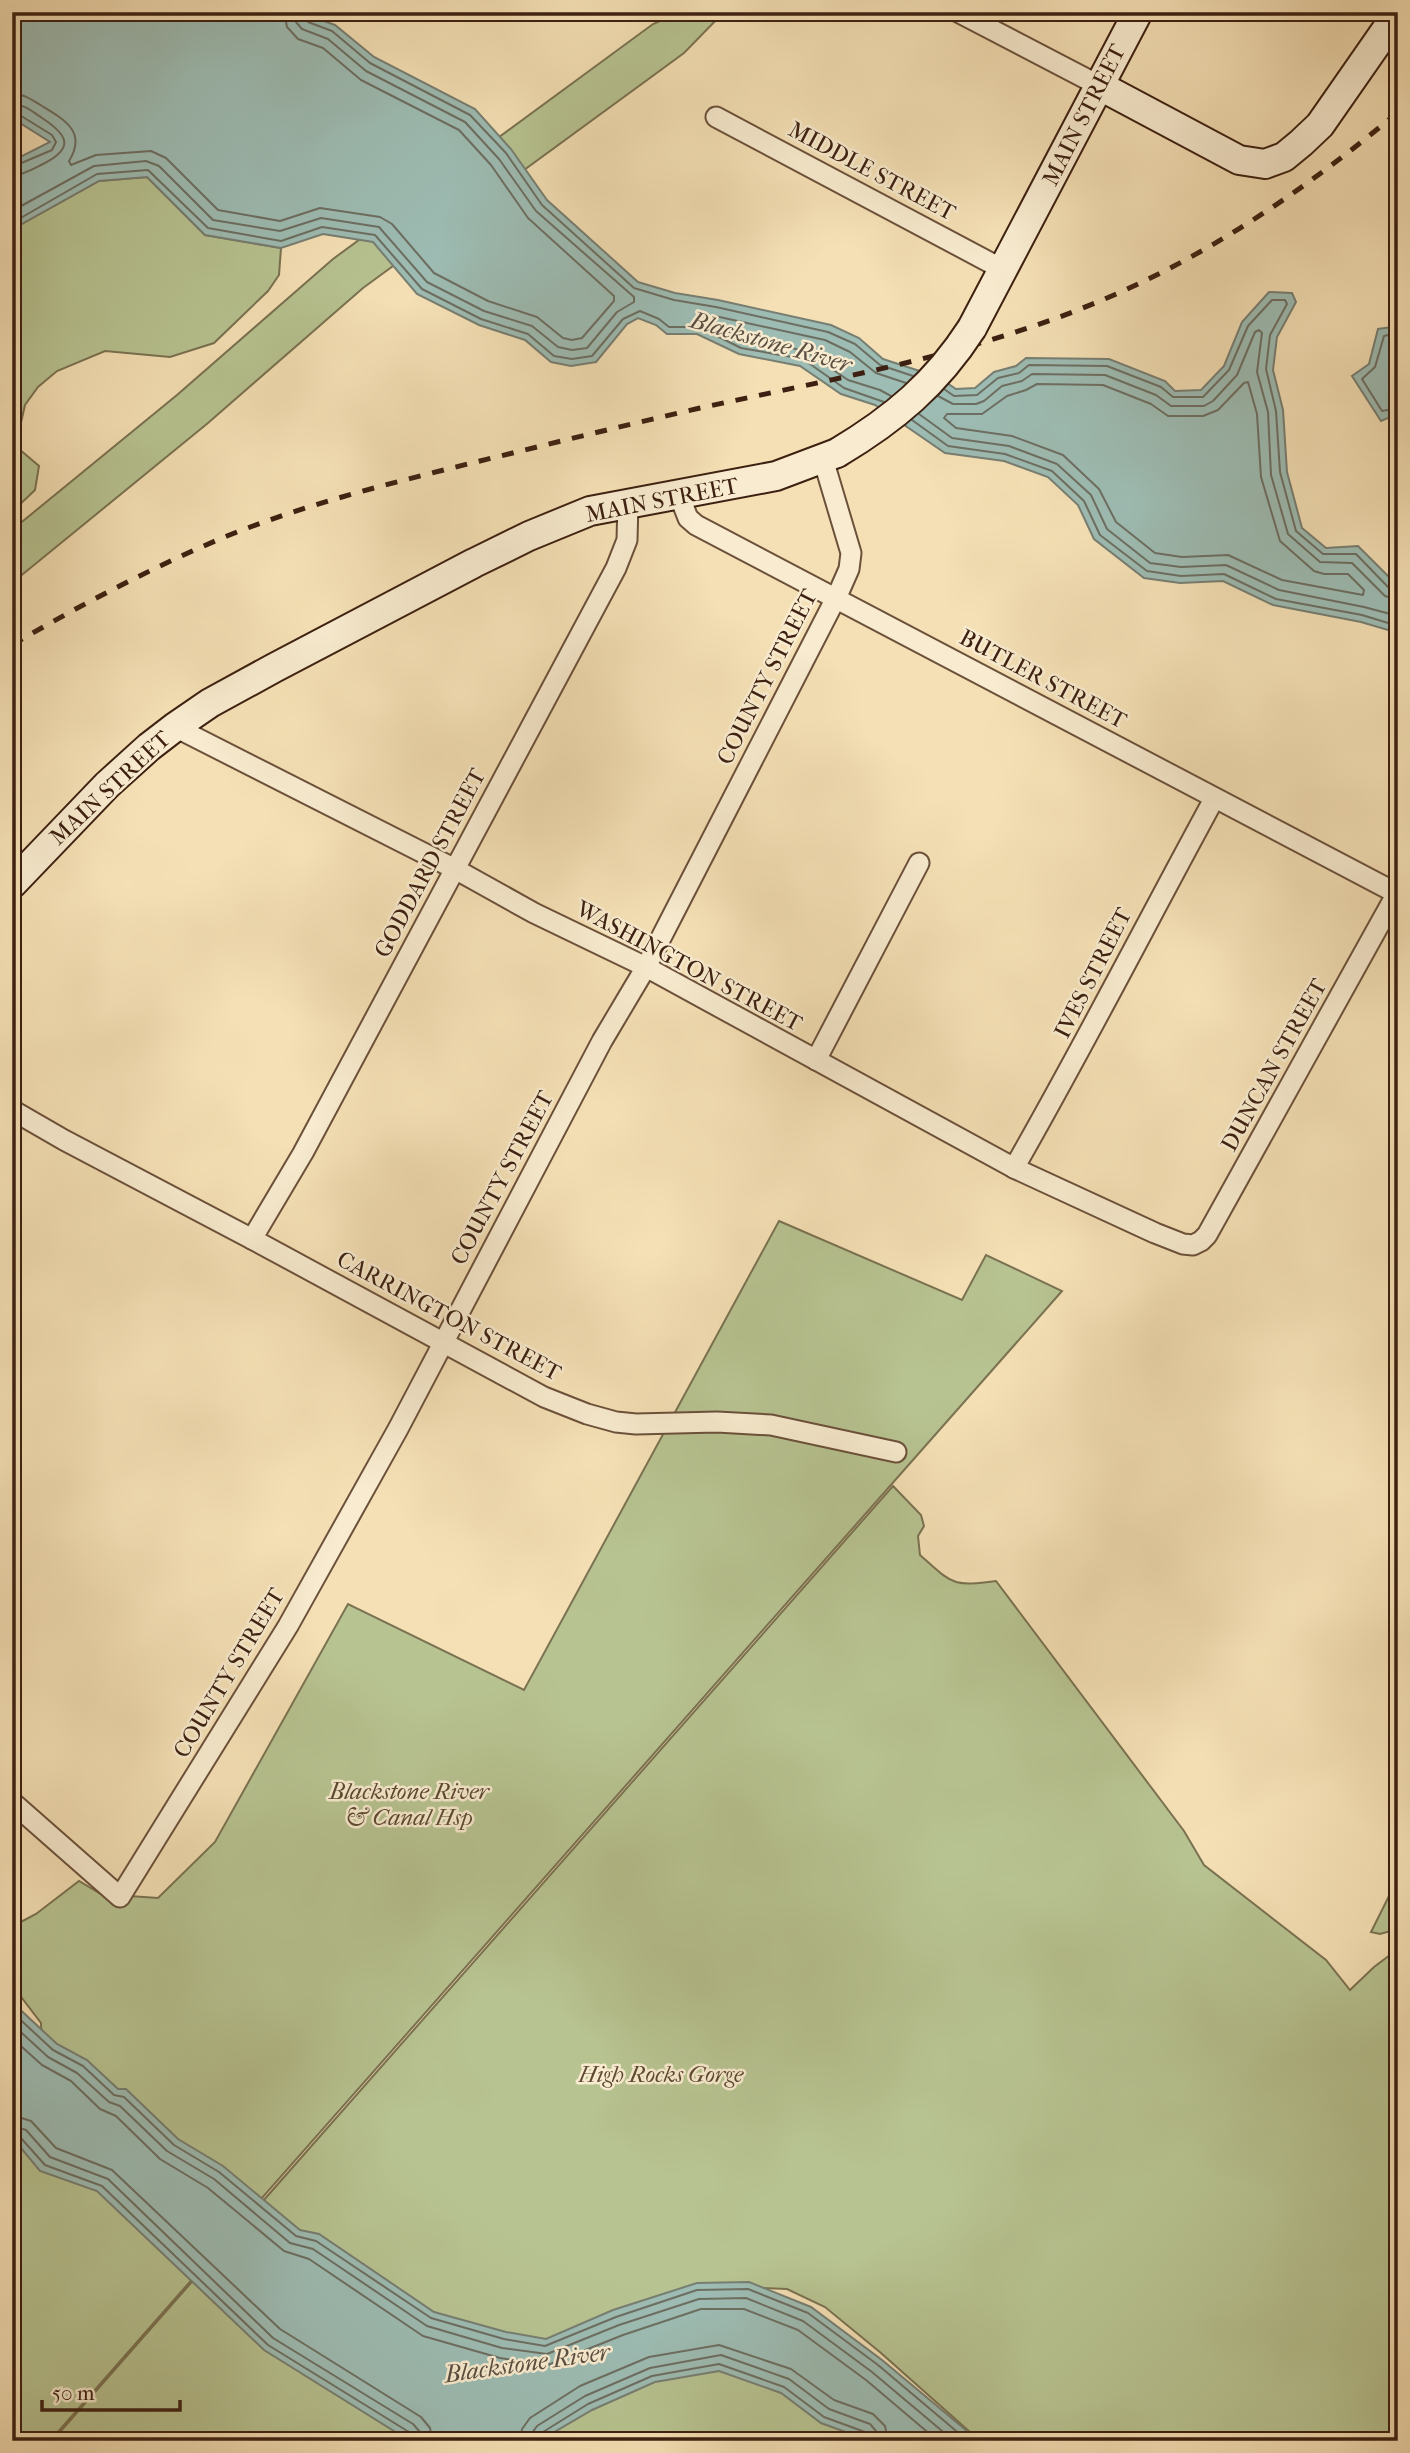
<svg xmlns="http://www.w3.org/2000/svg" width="1410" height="2453" font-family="'IM FELL French Canon',serif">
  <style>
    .green { fill: #b7c391; stroke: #7a7251; stroke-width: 2 }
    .water { fill: #9dbcb3; stroke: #777e72; stroke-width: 2 }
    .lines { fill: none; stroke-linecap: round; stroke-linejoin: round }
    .shore { stroke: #6d6e62; stroke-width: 2 }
    .street-casing { stroke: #6b503a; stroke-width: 23 }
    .secondary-casing { stroke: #3d2011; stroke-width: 32 }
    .street { stroke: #f8ebcf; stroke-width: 19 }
    .secondary { stroke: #f8ebcf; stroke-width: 28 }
    .rail { stroke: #3d2011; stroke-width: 5; stroke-dasharray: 12 12; stroke-linecap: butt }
    .secondary-bridge-casing { stroke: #3d2011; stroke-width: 32; stroke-linecap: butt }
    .secondary-bridge { stroke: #f8ebcf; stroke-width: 28 }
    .labels { text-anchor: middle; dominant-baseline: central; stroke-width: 5; stroke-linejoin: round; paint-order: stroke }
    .street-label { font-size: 23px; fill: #3d2011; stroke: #f8ebcf }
    .park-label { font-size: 23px; font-style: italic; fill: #5c4931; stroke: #f8ebcf }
    .water-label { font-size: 24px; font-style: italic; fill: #5a4f42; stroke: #f8ebcf }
  </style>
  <rect width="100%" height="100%" fill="#f5e0b5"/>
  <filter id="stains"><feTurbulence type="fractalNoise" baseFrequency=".00286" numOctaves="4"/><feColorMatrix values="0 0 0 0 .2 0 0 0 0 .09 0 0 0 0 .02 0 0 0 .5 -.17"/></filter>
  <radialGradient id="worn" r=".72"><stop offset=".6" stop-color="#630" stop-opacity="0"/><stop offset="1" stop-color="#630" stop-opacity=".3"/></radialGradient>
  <g class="green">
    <path d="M 681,12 L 724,12 L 684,53 L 363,288 L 208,423 L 12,583 L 12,530 L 177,395 L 333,259 L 653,24 Z"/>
    <path d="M 147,177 L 205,235 L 281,248 L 279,275 L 268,291 L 214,343 L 170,357 L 105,351 L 57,371 L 38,387 L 25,405 L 17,440 L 19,449 L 39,466 L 35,490 L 12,512 L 12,233 L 20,225 L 99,181 Z"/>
    <path d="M 779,1221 L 962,1300 L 986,1255 L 1062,1291 L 239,2224 L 43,2077 L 41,2023 L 19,1994 L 12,1967 L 17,1924 L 36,1914 L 79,1881 L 101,1894 L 158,1898 L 215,1842 L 348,1604 L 524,1690 Z"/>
    <path d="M 893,1486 L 921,1515 L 924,1526 L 918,1536 L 920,1555 C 953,1584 951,1587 996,1581 L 1184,1831 L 1204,1865 L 1326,1960 L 1350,1990 L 1374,1967 L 1398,1949 L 1398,2441 L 980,2441 L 881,2353 L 825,2307 L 787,2289 L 697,2285 L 522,2364 L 339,2262 L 263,2201 Z"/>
    <path d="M 1398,1878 L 1398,1929 L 1380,1934 L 1371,1932 Z"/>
    <path d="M 12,2132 L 224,2243 L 50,2441 L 12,2441 Z"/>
    <path d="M 205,2267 L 315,2363 L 682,2341 L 922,2441 L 52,2441 Z"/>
  </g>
  <g class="water">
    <path d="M 12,12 L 307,12 L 312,17 L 335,25 L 374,57 L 475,109 L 511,149 L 547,200 L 638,282 L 675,293 L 718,300 L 831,325 L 859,338 L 883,359 L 938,377 L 956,389 L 975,388 L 994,372 L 1016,366 L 1026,358 L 1109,359 L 1165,381 L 1175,391 L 1201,390 L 1224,366 L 1242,322 L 1269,292 L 1292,293 L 1296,302 L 1277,337 L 1273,370 L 1283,410 L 1287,472 L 1302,528 L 1326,548 L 1358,546 L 1398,586 L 1398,633 L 1361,622 L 1273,605 L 1223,581 L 1180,583 L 1144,578 L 1094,539 L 1078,505 L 1048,477 L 1004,461 L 945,453 L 875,405 L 841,394 L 800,366 L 739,354 L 697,334 L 667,334 L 656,325 L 638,318 L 627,324 L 596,362 L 571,366 L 551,362 L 525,340 L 479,325 L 417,294 L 373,242 L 323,234 L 281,248 L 205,235 L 147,177 L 99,181 L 20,225 L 12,233 L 12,161 L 50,142 L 12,118 Z"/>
    <path d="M 1392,327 L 1398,335 L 1398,379 L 1393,382 L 1398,414 L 1381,421 L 1352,376 L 1369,364 L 1378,329 Z"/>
    <path d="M 12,2002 L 57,2044 L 87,2060 L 118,2089 L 126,2089 L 178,2139 L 223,2166 L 300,2230 L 319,2234 L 434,2312 L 506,2332 L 546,2339 L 613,2310 L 697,2283 L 749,2282 L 811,2307 L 882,2360 L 979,2441 L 870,2441 L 821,2423 L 781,2393 L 719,2371 L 655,2382 L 592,2410 L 539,2441 L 410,2441 L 264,2350 L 97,2191 L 40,2171 L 16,2142 L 12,2141 Z"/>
  </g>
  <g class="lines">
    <g class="shore">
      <path d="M 303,12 L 308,22 L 332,31 L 370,63 L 470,115 L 506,153 L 542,205 L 634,288 L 674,300 L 716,307 L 828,332 L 855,344 L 880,365 L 913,376"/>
      <path d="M 12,93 C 24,94 32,100 42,106 C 65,120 87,132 69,161 L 71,165 L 96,155 L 151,151 L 166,158 L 218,210 L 280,221 L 320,208 L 380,217 L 392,224 L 434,273 L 488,301 L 537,317 L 563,338 L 572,340 L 582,338 L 614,301 L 614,296 L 528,218 L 491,165 L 459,130 L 361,80 L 323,48 L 298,39 L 287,27 L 284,12"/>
      <path d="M 12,104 C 24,104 33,112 42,118 C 68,135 75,148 43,164 C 33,169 23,175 12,176"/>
      <path d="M 12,113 L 18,114 L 52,135 L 56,142 L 52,150 L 12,167"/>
      <path d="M 12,211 L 94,166 L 146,161 L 159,166 L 213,220 L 280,231 L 321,218 L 379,227 L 427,282 L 484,311 L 532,326 L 558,347 L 572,350 L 587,348 L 617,312 L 634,302 L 634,297 L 536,211 L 499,159 L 465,122 L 366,71 L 328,39 L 302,29 L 296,22 L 294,12"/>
      <path d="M 12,223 L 97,174 L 148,170 L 208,228 L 281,241 L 322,227 L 375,235 L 422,289 L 481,319 L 528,334 L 554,356 L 572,359 L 592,356 L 623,319 L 640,311 L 659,319 L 669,327 L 699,327 L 741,348 L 803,359 L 844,388 L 884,402"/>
      <path d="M 1398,338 L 1388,335 L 1384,336 L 1375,367 L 1362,379 L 1382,411 L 1398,408"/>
      <path d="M 1248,382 L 1257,414 L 1261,477 L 1280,541 L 1314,571 L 1324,574 L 1348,574 L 1364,590 L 1363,595 L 1282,580 L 1228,555 L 1182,557 L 1155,553 L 1116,522 L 1099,489 L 1063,455 L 1012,436 L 956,428 L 944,418 L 947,414 L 982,414 L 1007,396 L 1026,390 L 1037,384 L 1103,385 L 1151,404 L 1168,416 L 1203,416 L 1218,410 L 1244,383 Z"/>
      <path d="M 944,389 L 954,396 L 977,395 L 998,378 L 1019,373 L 1029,365 L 1107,366 L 1161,387 L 1173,397 L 1203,397 L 1229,370 L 1248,326 L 1272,300 L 1285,300 L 1287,304 L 1270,335 L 1266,369 L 1276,411 L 1280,472 L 1296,531 L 1323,554 L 1356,554 L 1390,589 L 1398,591"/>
      <path d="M 891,396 L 880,390 L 848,380 L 806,351 L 744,339 L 706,321 L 705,316 L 715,316 L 825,340 L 850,352 L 876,373 L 906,383"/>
      <path d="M 938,396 L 953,404 L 976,404 L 984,401 L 1002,386 L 1022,381 L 1032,374 L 1105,375 L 1156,395 L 1171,406 L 1204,406 L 1213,401 L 1237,375 L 1255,332 L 1259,330 L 1262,333 L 1257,372 L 1268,412 L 1271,475 L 1288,534 L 1320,562 L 1352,563 L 1385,596 L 1398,600"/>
      <path d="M 919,414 L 952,438 L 1009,446 L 1057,464 L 1091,495 L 1107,529 L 1150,563 L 1181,567 L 1226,565 L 1279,590 L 1364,607 L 1398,616"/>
      <path d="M 912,420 L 948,446 L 1005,454 L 1052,471 L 1084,501 L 1100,535 L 1147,571 L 1181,576 L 1224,574 L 1276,599 L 1362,615 L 1398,626"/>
      <path d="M 12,2012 L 53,2050 L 83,2066 L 114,2095 L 124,2097 L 174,2145 L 219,2172 L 296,2236 L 316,2241 L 431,2318 L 504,2339 L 545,2346 L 616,2317 L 697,2290 L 748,2289 L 808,2313 L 878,2365 L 968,2441"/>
      <path d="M 12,2024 L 48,2057 L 77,2073 L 109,2102 L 120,2106 L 167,2151 L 214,2179 L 290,2243 L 313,2249 L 427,2326 L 502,2348 L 547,2354 L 619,2325 L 699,2299 L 746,2298 L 803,2321 L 872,2372 L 954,2441"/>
      <path d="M 12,2038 L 42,2065 L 71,2081 L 100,2109 L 116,2116 L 160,2159 L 208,2188 L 284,2251 L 309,2259 L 423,2336 L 500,2358 L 548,2365 L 623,2335 L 701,2309 L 744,2309 L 798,2330 L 866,2380 L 938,2441"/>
      <path d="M 12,2115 L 31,2121 L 56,2148 L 112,2170 L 280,2329 L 421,2417 L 430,2428 L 432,2441"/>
      <path d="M 12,2126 L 26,2130 L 50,2157 L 108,2179 L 273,2338 L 413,2424 L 420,2432 L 421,2441"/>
      <path d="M 12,2135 L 20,2137 L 45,2165 L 102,2186 L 268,2345 L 409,2432 L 412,2441"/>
      <path d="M 520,2441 L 522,2429 L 530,2418 L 580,2386 L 649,2357 L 719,2345 L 791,2369 L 834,2400 L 873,2414 L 885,2426 L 888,2441"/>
      <path d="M 531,2441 L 532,2433 L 537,2426 L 585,2396 L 650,2368 L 721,2355 L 789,2379 L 829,2409 L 870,2424 L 876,2431 L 878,2441"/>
      <path d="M 540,2441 L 543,2432 L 588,2404 L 652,2376 L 719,2364 L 784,2387 L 824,2417 L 865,2432 L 869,2441"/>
    </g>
    <g class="street-casing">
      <g id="street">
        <path d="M 958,12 L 1100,86"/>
        <path d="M 716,117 L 1004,270"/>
        <path d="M 679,495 L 688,518 L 696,525 L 1398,894"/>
        <path d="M 175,727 L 455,869 L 534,913 L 646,967 L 1014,1168 L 1155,1233 L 1183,1244 L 1193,1245 L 1201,1241 L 1207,1235 L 1397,893"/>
        <path d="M 816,1060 L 919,863"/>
        <path d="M 12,1110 L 64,1140 L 252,1239 L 544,1397 L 587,1414 L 616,1422 L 636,1424 L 717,1422 L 771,1425 L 896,1452"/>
        <path d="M 1014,1168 C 1084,1046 1147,922 1214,799"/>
        <path d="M 252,1239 L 303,1153 L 616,568 L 627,540 L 628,503"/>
        <path d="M 12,1802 L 120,1897 L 288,1626 L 398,1429 L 602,1041 L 646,967 L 838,594 L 849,569 L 851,553 L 823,459"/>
      </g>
    </g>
    <g class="secondary-casing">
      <g id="secondary">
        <path d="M 1100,86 L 1239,160 L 1265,164 L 1284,157 L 1301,143 L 1320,125 L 1398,13"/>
        <path d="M 972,328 L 1138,12"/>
        <path d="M 12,884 L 107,785 L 149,747 L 175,727 L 210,703 L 274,668 L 474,563 L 529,536 L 590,511 L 776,476 L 837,453"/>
      </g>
    </g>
    <use href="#street" class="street"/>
    <use href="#secondary" class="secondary"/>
    <path class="rail" d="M 12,645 C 82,604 153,567 227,536 C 309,503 395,482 480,461 C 553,443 626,425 700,408 C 837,378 977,354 1107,298 C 1214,252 1309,187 1398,112"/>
    <g class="secondary-bridge-casing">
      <path id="secondary-bridge" d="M 837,453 C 894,419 936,384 972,328"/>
    </g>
    <use href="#secondary-bridge" class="secondary-bridge"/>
  </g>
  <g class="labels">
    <g class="street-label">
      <text transform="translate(1084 115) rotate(-63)">MAIN STREET</text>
      <text transform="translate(872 171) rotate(28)">MIDDLE STREET</text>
      <text transform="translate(662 500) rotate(-11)">MAIN STREET</text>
      <text transform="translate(767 677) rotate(-63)">COUNTY STREET</text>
      <text transform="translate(1043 679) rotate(28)">BUTLER STREET</text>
      <text transform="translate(110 788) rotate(-43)">MAIN STREET</text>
      <text transform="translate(430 863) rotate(-62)">GODDARD STREET</text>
      <text transform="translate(689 966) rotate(28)">WASHINGTON STREET</text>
      <text transform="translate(1093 973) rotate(-63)">IVES STREET</text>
      <text transform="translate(1274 1065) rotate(-61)">DUNCAN STREET</text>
      <text transform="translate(502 1178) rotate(-62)">COUNTY STREET</text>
      <text transform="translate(449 1316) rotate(28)">CARRINGTON STREET</text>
      <text transform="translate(229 1673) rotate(-59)">COUNTY STREET</text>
    </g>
    <g class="park-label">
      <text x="409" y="1791">Blackstone River<tspan x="409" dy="26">&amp; Canal Hsp</tspan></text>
      <text x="661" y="2074">High Rocks Gorge</text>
    </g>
    <g class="water-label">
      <text transform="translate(771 342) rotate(16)">Blackstone River</text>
      <text transform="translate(527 2363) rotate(-8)">Blackstone River</text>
    </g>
  </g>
  <rect width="1410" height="2453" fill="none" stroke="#f5e0b5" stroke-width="42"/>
  <rect x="14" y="14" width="1382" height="2425" fill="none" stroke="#3d2011" stroke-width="3.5"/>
  <rect x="21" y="21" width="1368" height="2411" fill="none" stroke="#3d2011" stroke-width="2"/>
  <path d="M42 2400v10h138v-10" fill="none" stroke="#3d2011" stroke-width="3.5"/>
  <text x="52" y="2400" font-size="21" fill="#3d2011" stroke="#f8ebcf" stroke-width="5" paint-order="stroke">50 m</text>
  <rect width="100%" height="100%" filter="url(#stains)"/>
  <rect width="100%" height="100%" fill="url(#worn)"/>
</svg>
